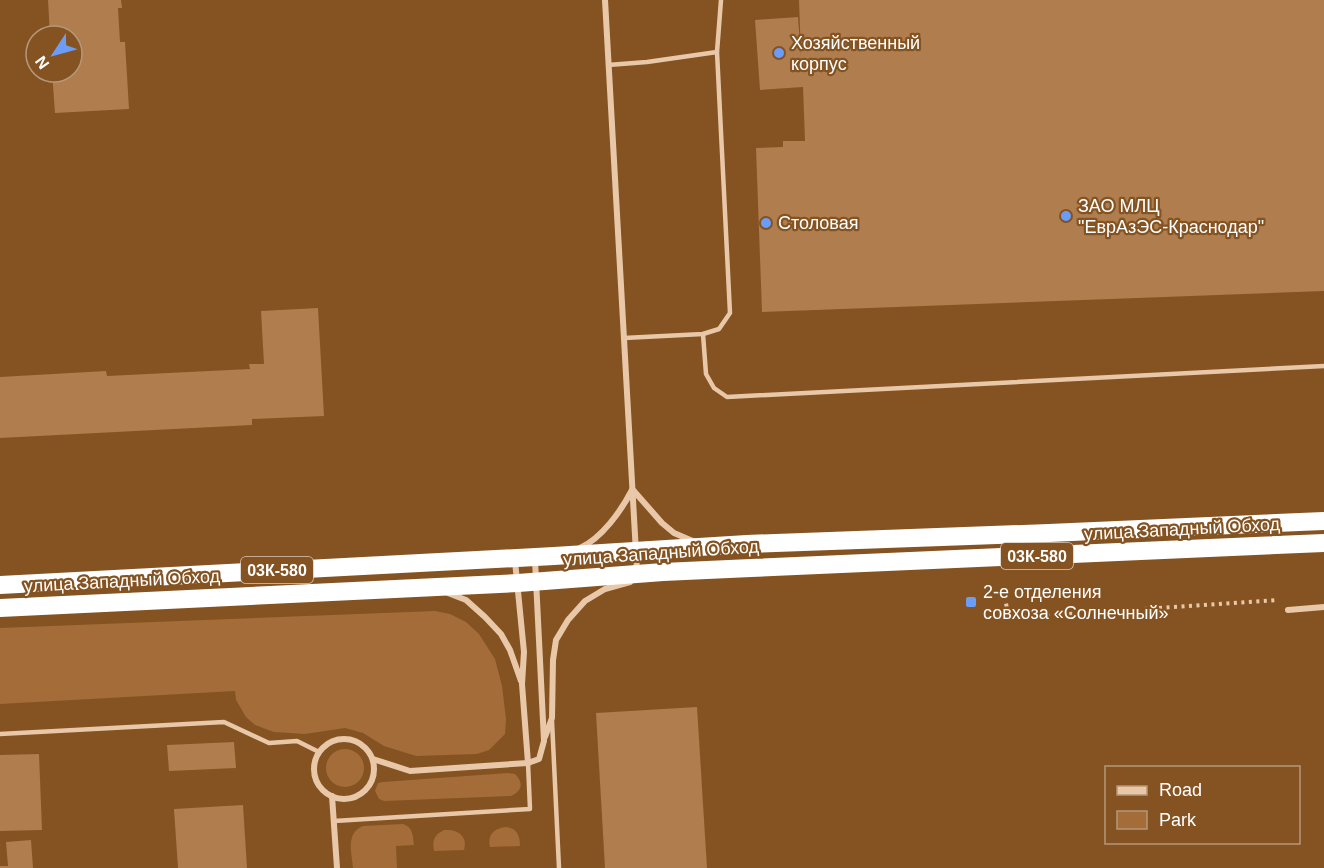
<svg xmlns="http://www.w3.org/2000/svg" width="1324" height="868" font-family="Arial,sans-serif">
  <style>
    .green { fill: #a36c38 }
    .building { fill: #af7d4e }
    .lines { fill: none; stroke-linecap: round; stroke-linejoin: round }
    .path { stroke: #e9c8a9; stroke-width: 4; stroke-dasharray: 3 4.5; stroke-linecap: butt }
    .lane { stroke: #e9c8a9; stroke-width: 4.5 }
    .street { stroke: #e9c8a9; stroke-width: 6 }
    .highway { stroke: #fff; stroke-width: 18 }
    .poi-dot { fill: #6b9cf6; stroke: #845321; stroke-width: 2 }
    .labels { text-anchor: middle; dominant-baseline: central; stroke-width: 4.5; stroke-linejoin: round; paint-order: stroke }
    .shield { fill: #845321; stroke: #dacbbc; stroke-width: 1.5 }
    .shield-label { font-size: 16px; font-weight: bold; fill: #fff }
    .poi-label { font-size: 18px; fill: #fff; stroke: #845321; text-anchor: start }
    .street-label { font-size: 18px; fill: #fff; stroke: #845321 }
  </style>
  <rect width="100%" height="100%" fill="#845321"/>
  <g class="green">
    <path d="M 435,611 L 450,614 L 466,622 L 479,634 L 495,659 L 502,686 L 506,719 L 505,734 L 489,750 L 477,754 L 416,756 L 384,746 L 363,733 L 345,728 L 305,734 L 274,732 L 255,725 L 246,717 L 236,700 L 235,691 L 0,704 L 0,628 Z"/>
    <circle cx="345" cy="768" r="19"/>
    <path d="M 508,773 L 515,774 C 524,783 522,791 511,796 L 384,801 L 379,799 L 375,791 L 378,783 L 383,782 Z"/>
    <path d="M 403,824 C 413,827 413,836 414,845 L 396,846 L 397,868 L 353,868 C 352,853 345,833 363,826 Z"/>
    <path d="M 506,827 C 517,828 520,836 520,846 L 490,847 C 487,835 494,828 506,827 Z"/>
    <path d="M 444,830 C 458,829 468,836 464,850 L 434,851 C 432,840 434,835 444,830 Z"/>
  </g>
  <g class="building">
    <path d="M 48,0 L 121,0 L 122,8 L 118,8 L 120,42 L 125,42 L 129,109 L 55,113 L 52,72 L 72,72 L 72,36 L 50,36 Z"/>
    <path d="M 799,0 L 1324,0 L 1324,291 L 762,312 L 756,148 L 783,147 L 783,141 L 805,141 L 803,87 L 760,90 L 755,20 L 798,17 L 801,57 Z"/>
    <path d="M 318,308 L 324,416 L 252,419 L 252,425 L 0,438 L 0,377 L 106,371 L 107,376 L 250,369 L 249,364 L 264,364 L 261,311 Z"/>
    <path d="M 697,707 L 707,868 L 605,868 L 596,713 Z"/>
    <path d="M 234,742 L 236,768 L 169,771 L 167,745 Z"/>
    <path d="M 39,754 L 42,830 L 0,831 L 0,755 Z"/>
    <path d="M 243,805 L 247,868 L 178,868 L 174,809 Z"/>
    <path d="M 31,840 L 33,868 L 0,868 L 0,866 L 8,866 L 6,842 Z"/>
  </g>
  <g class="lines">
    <path class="path" d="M 1003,589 L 1009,618 L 1278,600"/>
    <g class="lane">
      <path d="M 608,65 L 647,62 L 717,52"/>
      <path d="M 703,334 L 706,374 L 714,388 L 727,397 L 1324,366"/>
      <path d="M 624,338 L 703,334 L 719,329 L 730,313 L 717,52 L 721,0"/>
      <path d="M 552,721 L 559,868"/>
      <path d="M 0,734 L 224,722 L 269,743 L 297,741 L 319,752"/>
      <path d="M 334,821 L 530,809 L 528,763"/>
    </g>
    <g class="street">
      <path d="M 605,0 L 637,571"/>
      <path d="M 633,490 L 662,523 L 674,533 L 695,542"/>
      <path d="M 580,548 C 602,538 621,511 632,490"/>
      <path d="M 515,561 L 524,652 L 522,684 L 528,763"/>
      <path d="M 448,593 L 466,600 L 485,617 L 501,634 L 510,650 L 521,681"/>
      <path d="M 1288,610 L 1324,607"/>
      <path d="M 545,737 L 552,718 L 553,660 L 556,640 L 568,620 L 585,601 L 605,589 L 630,582"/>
      <circle cx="344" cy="769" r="30"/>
      <path d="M 373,759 L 410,771 L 528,763 L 539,759 L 544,741 L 535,560"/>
      <path d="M 332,796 L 337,868"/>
    </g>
    <g class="highway">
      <path d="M 0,585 L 554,556 L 747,544 L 1049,533 L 1324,521"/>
      <path d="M 0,608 L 518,583 L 663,572 L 751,568 L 1324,543"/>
    </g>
  </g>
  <g class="poi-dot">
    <circle cx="779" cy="53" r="6"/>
    <circle cx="1066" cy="216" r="6"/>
    <circle cx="766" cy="223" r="6"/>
    <rect x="965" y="596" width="12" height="12" rx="3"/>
  </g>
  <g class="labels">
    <g class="shield">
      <rect x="1001" y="543" width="72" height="26" rx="4.5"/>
      <rect x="241" y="557" width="72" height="26" rx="4.5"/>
    </g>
    <g class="shield-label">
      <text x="1037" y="556">03К-580</text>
      <text x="277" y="570">03К-580</text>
    </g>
    <g class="poi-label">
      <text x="791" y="43">Хозяйственный<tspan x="791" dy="21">корпус</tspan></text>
      <text x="1078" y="206">ЗАО МЛЦ<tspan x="1078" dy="21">"ЕврАзЭС-Краснодар"</tspan></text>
      <text x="778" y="223">Столовая</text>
      <text x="983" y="592">2-е отделения<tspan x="983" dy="21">совхоза «Солнечный»</tspan></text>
    </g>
    <g class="street-label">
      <text transform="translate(1182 529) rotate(-3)">улица Западный Обход</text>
      <text transform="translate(661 553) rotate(-4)">улица Западный Обход</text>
      <text transform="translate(122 581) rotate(-3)">улица Западный Обход</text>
    </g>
  </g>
  <rect x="1105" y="766" width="195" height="78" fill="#845321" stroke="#b5987a" stroke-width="1.5"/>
  <rect x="1117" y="786" width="30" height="9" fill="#e9c8a9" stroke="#b5987a" stroke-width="1.5"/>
  <text x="1159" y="796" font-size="18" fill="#ffffff">Road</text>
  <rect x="1117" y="811" width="30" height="18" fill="#a36c38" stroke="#b5987a" stroke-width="1.5"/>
  <text x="1159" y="826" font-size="18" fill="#ffffff">Park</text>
  <g transform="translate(54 54) rotate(234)"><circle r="28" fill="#845321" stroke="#b5987a" stroke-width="1.5"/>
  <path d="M0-4.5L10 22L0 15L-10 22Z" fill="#6b9cf6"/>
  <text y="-9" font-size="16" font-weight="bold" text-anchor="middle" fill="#ffffff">N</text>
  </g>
</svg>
